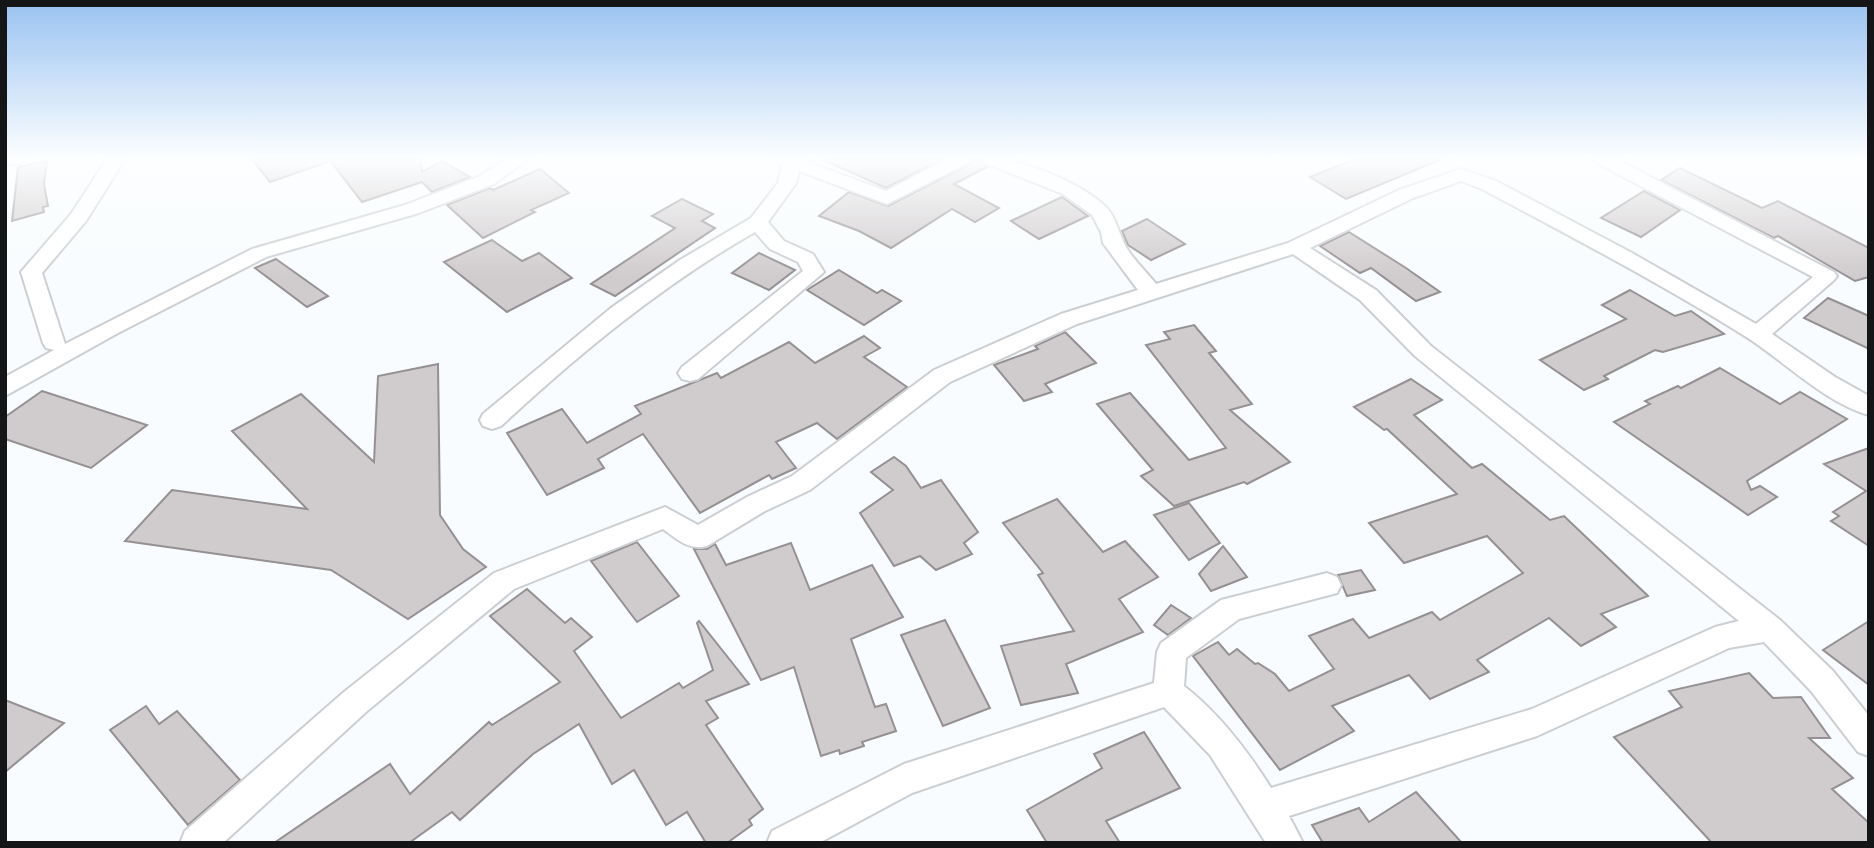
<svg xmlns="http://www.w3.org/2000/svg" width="1874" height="848" font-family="'Varela Round',sans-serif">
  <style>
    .building { fill: #d0cbcd; stroke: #959092; stroke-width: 2 }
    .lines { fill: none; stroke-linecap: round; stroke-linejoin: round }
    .minor-casing { stroke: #cccfd2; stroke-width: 4 }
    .minor { fill: #fff; fill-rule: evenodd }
  </style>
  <rect width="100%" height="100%" fill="#f9fcfe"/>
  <g class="building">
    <path d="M 252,159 L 327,159 L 328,162 L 270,182 Z"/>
    <path d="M 329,159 L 421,159 L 422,172 L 442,161 L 470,177 L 432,192 L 422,182 L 362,202 Z"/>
    <path d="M 821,159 L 943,159 L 886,188 Z"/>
    <path d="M 973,159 L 979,159 L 987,167 L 954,184 L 999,208 L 975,222 L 952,209 L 891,248 L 859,231 L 819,216 L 849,192 L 888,206 L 968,165 Z"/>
    <path d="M 1355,159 L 1442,159 L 1346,199 L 1310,177 Z"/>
    <path d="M 47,161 L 44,184 L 48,206 L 43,207 L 44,212 L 12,221 L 18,167 Z"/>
    <path d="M 1680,168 L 1762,208 L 1778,201 L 1869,248 L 1869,277 L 1855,281 L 1778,236 L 1774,238 L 1661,180 Z"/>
    <path d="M 540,169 L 569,193 L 531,210 L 535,212 L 483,238 L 447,205 L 490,188 L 493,190 Z"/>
    <path d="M 1644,191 L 1680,210 L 1641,237 L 1601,218 Z"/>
    <path d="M 1062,197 L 1088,216 L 1039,239 L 1011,221 Z"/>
    <path d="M 682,199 L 713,214 L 702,221 L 715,228 L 615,296 L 591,284 L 675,228 L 652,216 Z"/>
    <path d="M 1147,219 L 1185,244 L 1151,260 L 1128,245 L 1122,231 Z"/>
    <path d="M 1349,232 L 1406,268 L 1440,292 L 1416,301 L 1371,268 L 1360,273 L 1320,246 Z"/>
    <path d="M 492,240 L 522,261 L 539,253 L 572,278 L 507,312 L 444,262 Z"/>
    <path d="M 759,253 L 795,270 L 769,290 L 732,273 Z"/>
    <path d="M 276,259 L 328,296 L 307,307 L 255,268 Z"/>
    <path d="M 839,270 L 877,293 L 882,290 L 901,301 L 864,325 L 807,290 Z"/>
    <path d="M 1630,290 L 1675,316 L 1691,311 L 1724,334 L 1663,352 L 1655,350 L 1604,376 L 1608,379 L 1584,390 L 1540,360 L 1626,319 L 1602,305 Z"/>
    <path d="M 1828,298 L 1869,316 L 1869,349 L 1804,318 Z"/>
    <path d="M 1194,325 L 1216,351 L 1209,353 L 1252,404 L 1230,410 L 1290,462 L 1247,484 L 1244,482 L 1174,506 L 1141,476 L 1153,470 L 1097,404 L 1130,393 L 1189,460 L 1226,448 L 1146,345 L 1170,339 L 1164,332 Z"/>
    <path d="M 1065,332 L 1096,363 L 1045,384 L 1052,392 L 1024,401 L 994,365 L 1038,349 L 1035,346 Z"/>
    <path d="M 864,336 L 880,348 L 864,357 L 907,387 L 837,439 L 817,423 L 776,442 L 796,468 L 772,479 L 769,475 L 700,513 L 643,434 L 598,459 L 604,468 L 547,495 L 507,433 L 562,409 L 587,443 L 641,414 L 635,406 L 717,373 L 721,378 L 789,342 L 815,363 Z"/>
    <path d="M 438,364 L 440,515 L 463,549 L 486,567 L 408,619 L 331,570 L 125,541 L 172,490 L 307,509 L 232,431 L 301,394 L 374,462 L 378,376 Z"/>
    <path d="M 1720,368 L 1780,404 L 1800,392 L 1847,419 L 1747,481 L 1751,490 L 1760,486 L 1777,497 L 1748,515 L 1614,422 L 1650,404 L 1645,401 L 1678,386 L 1681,388 Z"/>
    <path d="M 1411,379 L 1442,400 L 1414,415 L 1472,468 L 1482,464 L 1550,520 L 1564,516 L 1648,596 L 1601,614 L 1616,627 L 1581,646 L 1549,618 L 1477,660 L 1489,672 L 1430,699 L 1409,675 L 1332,706 L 1354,731 L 1280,770 L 1193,656 L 1218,642 L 1229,655 L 1237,649 L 1255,664 L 1258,663 L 1275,674 L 1289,691 L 1334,669 L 1309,636 L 1353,619 L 1369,638 L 1432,612 L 1440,620 L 1523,573 L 1487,536 L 1404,563 L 1369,523 L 1457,494 L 1387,429 L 1384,430 L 1354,407 Z"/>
    <path d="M 42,391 L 147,425 L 91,468 L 5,439 L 5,417 Z"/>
    <path d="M 1869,448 L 1869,546 L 1831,521 L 1839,516 L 1833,512 L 1866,491 L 1824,464 Z"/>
    <path d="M 894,457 L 906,466 L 921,488 L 941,480 L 978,532 L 964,543 L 972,554 L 936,570 L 920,556 L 894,566 L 860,513 L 893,490 L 871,472 Z"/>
    <path d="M 1057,499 L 1103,552 L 1125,541 L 1158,577 L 1119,599 L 1143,632 L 1066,664 L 1078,693 L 1021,705 L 1001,646 L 1074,631 L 1038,575 L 1043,573 L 1003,523 Z"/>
    <path d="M 1189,503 L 1220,543 L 1189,560 L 1154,515 Z"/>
    <path d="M 637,542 L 679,596 L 637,622 L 591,561 Z"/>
    <path d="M 791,543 L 810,590 L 872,565 L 903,617 L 851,639 L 875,707 L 886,704 L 896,731 L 862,742 L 864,746 L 840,754 L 839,750 L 821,756 L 794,667 L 761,680 L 694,549 L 707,549 L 715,544 L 726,565 Z"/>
    <path d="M 1223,546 L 1247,577 L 1211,591 L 1199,574 Z"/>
    <path d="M 1361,570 L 1375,590 L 1347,596 L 1338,575 Z"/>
    <path d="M 527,589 L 565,623 L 571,618 L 592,637 L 574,651 L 621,718 L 679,683 L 683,688 L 713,670 L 697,623 L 699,621 L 749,684 L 706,701 L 718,718 L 706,725 L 763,809 L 749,820 L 752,825 L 727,843 L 706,843 L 687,812 L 666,825 L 634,770 L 612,784 L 579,724 L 533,754 L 460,820 L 452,812 L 409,843 L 274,843 L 390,764 L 410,794 L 489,722 L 492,725 L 560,682 L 490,616 Z"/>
    <path d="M 1171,605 L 1191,618 L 1168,635 L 1154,625 Z"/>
    <path d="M 945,620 L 990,708 L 943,726 L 901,635 Z"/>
    <path d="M 1869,621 L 1869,685 L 1823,650 Z"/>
    <path d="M 1749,673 L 1773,698 L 1801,697 L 1830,738 L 1809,738 L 1853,778 L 1832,789 L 1869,823 L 1869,843 L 1712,843 L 1614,737 L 1682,707 L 1669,691 Z"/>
    <path d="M 5,700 L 64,723 L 5,772 Z"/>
    <path d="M 146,706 L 159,724 L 177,711 L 240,780 L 188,825 L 110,730 Z"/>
    <path d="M 1144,732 L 1180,788 L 1106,821 L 1120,843 L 1047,843 L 1027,810 L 1102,768 L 1094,754 Z"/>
    <path d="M 1416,792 L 1462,843 L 1323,843 L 1312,825 L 1359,808 L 1369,822 Z"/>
  </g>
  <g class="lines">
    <g class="minor-casing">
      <g id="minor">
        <path d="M 5,159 L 23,159 L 20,163 L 5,165 Z"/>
        <path d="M 107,159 L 125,159 L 86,221 L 42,273 L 65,344 L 252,249 L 405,205 L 480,176 L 507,159 L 528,159 L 494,184 L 419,213 L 266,257 L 118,333 L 5,396 L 5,377 L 54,350 L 46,348 L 43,343 L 21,272 L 71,214 Z"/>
        <path d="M 774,159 L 800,159 L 886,191 L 948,159 L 970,159 L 967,163 L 887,204 L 799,171 L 796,183 L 768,222 L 784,241 L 813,254 L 824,272 L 698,379 L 690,381 L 682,379 L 678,373 L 682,367 L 803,271 L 798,262 L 770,249 L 755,232 C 662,285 580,353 501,426 L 492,429 L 483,426 L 480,420 L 483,414 L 611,308 L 680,260 L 751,218 L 778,183 L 782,165 Z"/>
        <path d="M 982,159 C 1017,156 1080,182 1106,207 C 1115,216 1118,230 1123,241 C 1129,256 1146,271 1156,284 L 1288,243 L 1399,190 L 1461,169 L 1496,181 L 1632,253 L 1756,324 L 1813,277 L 1597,163 L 1594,159 L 1616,159 L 1834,272 L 1837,276 L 1834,280 L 1772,334 L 1835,377 L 1869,396 L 1869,415 C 1826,403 1785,362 1748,338 C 1662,284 1572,237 1482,189 L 1461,181 L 1413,198 L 1310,248 L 1376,290 L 1431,346 L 1780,620 L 1833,671 L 1869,716 L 1869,756 L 1858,752 L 1811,691 L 1764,642 L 1729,648 L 1537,736 L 1289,816 L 1303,843 L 1266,843 L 1210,755 L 1164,707 L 912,793 L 819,843 L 767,843 L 772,831 L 904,764 L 1154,683 L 1157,652 L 1161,643 L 1221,600 L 1327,573 L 1337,577 L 1341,585 L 1337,593 L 1239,619 L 1186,658 L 1184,686 C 1220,714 1247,750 1271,788 L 1532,709 L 1715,627 L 1739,621 L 1415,356 L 1360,300 L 1293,254 L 1077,324 L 950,382 L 810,490 L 765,511 L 707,546 C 689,551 677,539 663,529 L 514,589 L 366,712 L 223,843 L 180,843 L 185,831 L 344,692 L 494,573 L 665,507 L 698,525 L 747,497 L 792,476 L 934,370 L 1061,314 L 1138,290 L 1103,243 L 1101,232 L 1092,215 L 1063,194 L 985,163 Z"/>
      </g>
    </g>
    <use href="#minor" class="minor"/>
  </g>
  <linearGradient id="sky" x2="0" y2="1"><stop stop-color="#99c2f1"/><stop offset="0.57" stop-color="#fcfeff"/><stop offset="1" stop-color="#fcfeff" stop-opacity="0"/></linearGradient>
  <rect width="1874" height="277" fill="url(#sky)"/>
  <rect width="1874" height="848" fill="none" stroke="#141516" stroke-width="14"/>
</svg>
